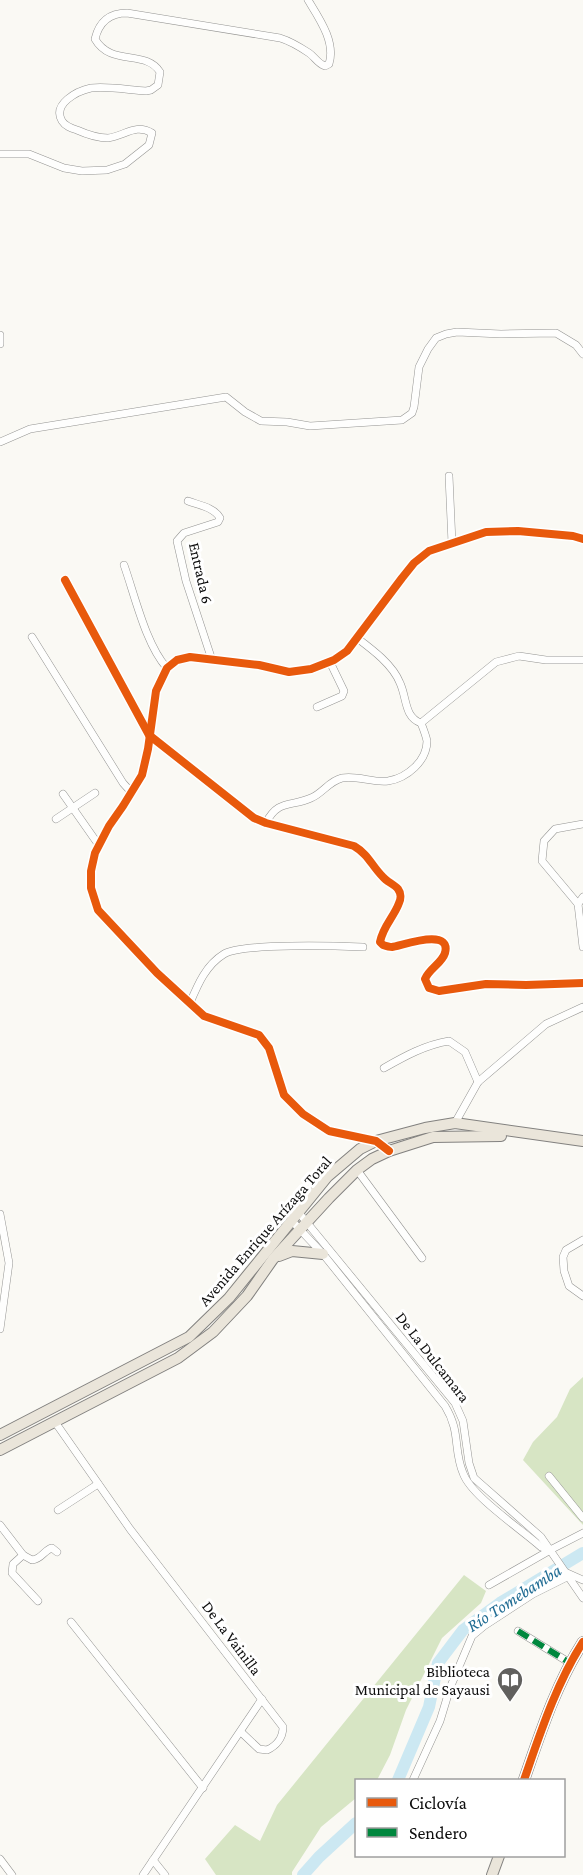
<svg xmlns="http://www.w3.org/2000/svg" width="583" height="1875" font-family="'Crimson Pro',serif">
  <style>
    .forest { fill: #d7e5c4 }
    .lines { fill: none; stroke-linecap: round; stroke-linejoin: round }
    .river { stroke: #cce8f2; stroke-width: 12 }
    .street-casing { stroke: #949492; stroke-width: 8 }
    .primary-casing { stroke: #82817f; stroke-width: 12 }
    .street { stroke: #fefefd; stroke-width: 7 }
    .primary { stroke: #eae5da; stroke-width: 10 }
    .quiet { stroke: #00873e; stroke-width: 6; stroke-dasharray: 12 6; stroke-linecap: butt }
    .cycleway-casing { stroke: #fff; stroke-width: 11 }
    .cycleway { stroke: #e8590c; stroke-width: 8 }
    .labels { text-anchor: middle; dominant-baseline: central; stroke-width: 6; stroke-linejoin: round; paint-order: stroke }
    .street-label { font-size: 16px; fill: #0e0e0e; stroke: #fff }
    .poi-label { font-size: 16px; fill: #0e0e0e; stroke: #fff; text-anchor: end }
    .water-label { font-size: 18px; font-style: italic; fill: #226d94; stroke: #fff }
  </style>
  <rect width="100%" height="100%" fill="#faf9f4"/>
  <g class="forest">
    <path d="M 583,1377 L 583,1525 L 523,1460 L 533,1442 L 557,1417 L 570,1389 Z"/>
    <path d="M 464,1575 L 486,1591 L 481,1603 L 442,1638 L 406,1710 L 390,1755 L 377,1780 L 356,1780 L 356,1798 L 321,1827 L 292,1872 L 292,1875 L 216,1875 L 205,1859 L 235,1825 L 260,1841 L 277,1805 Z"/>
  </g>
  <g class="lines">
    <g class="river">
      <path d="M 398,1780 L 429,1707 L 438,1663 L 463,1630 L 500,1603 L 583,1553"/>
      <path d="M 303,1875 L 319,1857 L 356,1823"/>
    </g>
    <g class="street-casing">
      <g id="street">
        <path d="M 0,154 L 29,154 L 64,168 L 82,171 L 107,170 L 125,164 L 149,145 L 152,133 C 135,123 125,136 108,138 C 98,138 86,134 77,130 C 71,128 65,126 62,121 C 52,104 77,91 91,88 C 108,86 129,90 146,91 L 151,90 L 158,85 L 160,72 C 146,49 111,67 95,39 C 99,22 109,13 127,13 L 280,38 C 290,41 300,47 309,53 C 315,57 317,63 325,66 L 329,64 C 336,42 319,18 308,0"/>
        <path d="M 0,335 L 0,344"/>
        <path d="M 0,442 L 30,429 L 226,397 L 245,412 L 261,421 L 287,422 L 310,426 L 402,420 L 412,413 L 414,407 L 419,367 L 428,349 L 436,338 L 446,334 L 457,332 L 501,334 L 556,333 L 576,345 L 583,354"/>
        <path d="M 449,476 L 452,543"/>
        <path d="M 188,501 C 198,505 214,507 220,518 L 218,522 L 184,533 L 177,541 L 186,581 L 212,660"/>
        <path d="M 124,565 C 135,596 146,645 167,668"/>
        <path d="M 65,580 L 149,735 L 254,818 L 266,823 L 354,846 C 369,855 371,865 383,877 C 387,882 394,884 398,889 C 401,893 401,899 399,903 C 394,917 383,926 380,942 L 383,945 C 386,946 389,947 392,947 C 401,946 452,927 445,953 C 442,963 429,969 425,979 L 429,988 L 439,991 L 486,984 L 526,985 L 583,983"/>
        <path d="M 32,637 L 123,783 L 132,793"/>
        <path d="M 357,638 C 373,650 393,665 400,683 C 407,698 404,717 421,723"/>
        <path d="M 317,707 L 342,696 L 344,691 L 330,662"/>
        <path d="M 63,794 L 98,844"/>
        <path d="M 56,819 L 95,793"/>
        <path d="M 266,823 C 278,799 291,807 311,798 C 323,793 329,781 342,778 C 357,775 373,783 388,781 C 407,778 427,761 427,741 C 426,736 423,728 421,723 L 496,662 L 519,656 L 546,660 L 583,660"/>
        <path d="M 583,897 L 578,904 L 583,947"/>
        <path d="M 578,904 L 542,861 L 544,841 L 555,829 L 583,824"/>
        <path d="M 190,1003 C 198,984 206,965 224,954 C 242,943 338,946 363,947"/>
        <path d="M 384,1068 C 405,1056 425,1045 449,1041 L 465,1052 L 478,1082"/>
        <path d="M 455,1123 L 478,1082 L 546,1024 L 583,1007"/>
        <path d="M 389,1151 L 376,1141 L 329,1131 L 303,1114 L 284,1095 L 269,1048 L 259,1035 L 204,1016 L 157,973 L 98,910 L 91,888 L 91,871 L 95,853 L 109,826 L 123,806 L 142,775 L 148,749 L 156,691 L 167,668 L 177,660 L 190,657 L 259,665 L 289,672 L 311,669 L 334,660 L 347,651 L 402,578 L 414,563 L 429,551 L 486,532 L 518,531 L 573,536 L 583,539"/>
        <path d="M 357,1170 L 422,1258"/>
        <path d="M 299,1213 L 455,1403 L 463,1421 L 469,1463 L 474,1478 L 541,1537 L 583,1598"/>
        <path d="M 0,1214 L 9,1263 L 0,1329"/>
        <path d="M 292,1221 L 323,1254 L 445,1406 C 461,1432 453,1449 463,1473 C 471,1496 521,1529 541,1547 L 549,1550"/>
        <path d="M 583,1240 L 566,1250 L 563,1257 L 564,1271 L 569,1286 L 583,1296"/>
        <path d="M 55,1422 L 130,1529 L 283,1727 C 283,1738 276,1746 267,1750 L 259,1749 L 241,1732"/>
        <path d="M 549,1476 L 583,1518"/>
        <path d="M 58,1510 L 98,1484"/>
        <path d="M 0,1525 L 23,1555 L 32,1560 C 42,1559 44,1550 52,1548 L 57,1552"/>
        <path d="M 23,1555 L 13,1564 L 12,1573 L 38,1601"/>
        <path d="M 567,1573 L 583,1580"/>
        <path d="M 489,1585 L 554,1548 L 583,1533"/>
        <path d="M 71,1622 L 203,1788"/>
        <path d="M 518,1631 L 570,1663"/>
        <path d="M 413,1780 L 440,1721 L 450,1688 L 472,1636 L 484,1626 L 533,1594 L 569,1576"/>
        <path d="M 0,1859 L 12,1875"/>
        <path d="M 153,1860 L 165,1875"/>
        <path d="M 143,1875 L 262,1699"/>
      </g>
    </g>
    <g class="primary-casing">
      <g id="primary">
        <path d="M 279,1256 L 292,1251 L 323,1254"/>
        <path d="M 0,1435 L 189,1337 L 229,1298 L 327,1177 L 360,1149 L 376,1141 L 425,1128 L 455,1123 L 583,1141"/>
        <path d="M 0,1450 L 178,1358 L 213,1332 L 247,1296 L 273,1259 L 329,1198 L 357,1170 L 372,1159 L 389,1151 L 433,1137 L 501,1136"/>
        <path d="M 524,1780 C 540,1734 556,1684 583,1642"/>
        <path d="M 492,1875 L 499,1856"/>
      </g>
    </g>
    <use href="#street" class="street"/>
    <use href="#primary" class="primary"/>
    <path class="quiet" d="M 518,1631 L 570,1663"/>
    <g class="cycleway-casing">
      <g id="cycleway">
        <path d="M 65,580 L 149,735 L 254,818 L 266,823 L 354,846 C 369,855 371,865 383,877 C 387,882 394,884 398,889 C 401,893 401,899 399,903 C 394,917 383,926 380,942 L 383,945 C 386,946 389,947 392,947 C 401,946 452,927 445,953 C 442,963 429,969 425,979 L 429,988 L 439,991 L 486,984 L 526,985 L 583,983"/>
        <path d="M 389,1151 L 376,1141 L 329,1131 L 303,1114 L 284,1095 L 269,1048 L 259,1035 L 204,1016 L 157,973 L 98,910 L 91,888 L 91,871 L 95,853 L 109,826 L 123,806 L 142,775 L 148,749 L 156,691 L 167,668 L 177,660 L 190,657 L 259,665 L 289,672 L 311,669 L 334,660 L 347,651 L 402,578 L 414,563 L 429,551 L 486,532 L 518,531 L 573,536 L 583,539"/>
        <path d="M 524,1780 C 540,1734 556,1684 583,1642"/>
      </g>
    </g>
    <use href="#cycleway" class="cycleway"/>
  </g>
  <defs>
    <g id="library-pin" transform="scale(1.35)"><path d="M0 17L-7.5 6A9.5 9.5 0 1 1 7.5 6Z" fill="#61605e" stroke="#fff"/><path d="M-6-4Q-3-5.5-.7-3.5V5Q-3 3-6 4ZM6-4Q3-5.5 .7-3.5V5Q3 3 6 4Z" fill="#fff"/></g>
  </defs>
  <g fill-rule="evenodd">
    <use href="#library-pin" x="510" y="1680"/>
  </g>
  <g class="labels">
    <g class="street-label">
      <text transform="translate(201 573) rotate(77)">Entrada 6</text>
      <text transform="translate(265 1231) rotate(-49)">Avenida Enrique Arízaga Toral</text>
      <text transform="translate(433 1357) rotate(52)">De La Dulcamara</text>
      <text transform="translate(232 1638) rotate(53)">De La Vainilla</text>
    </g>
    <g class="poi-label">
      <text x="490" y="1671">Biblioteca<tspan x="490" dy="18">Municipal de Sayausi</tspan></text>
    </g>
    <g class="water-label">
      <text transform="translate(514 1598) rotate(-33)">Río Tomebamba</text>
    </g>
  </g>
  <rect x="355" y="1779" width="210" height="78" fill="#ffffff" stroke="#9f9f9f" stroke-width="1.5"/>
  <rect x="367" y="1798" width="30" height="9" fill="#e8590c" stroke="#9f9f9f" stroke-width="1.5"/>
  <text x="409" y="1809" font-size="18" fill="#0e0e0e">Ciclovía</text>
  <rect x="367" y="1828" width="30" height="9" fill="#00873e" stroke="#9f9f9f" stroke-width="1.5"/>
  <text x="409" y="1839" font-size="18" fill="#0e0e0e">Sendero</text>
</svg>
